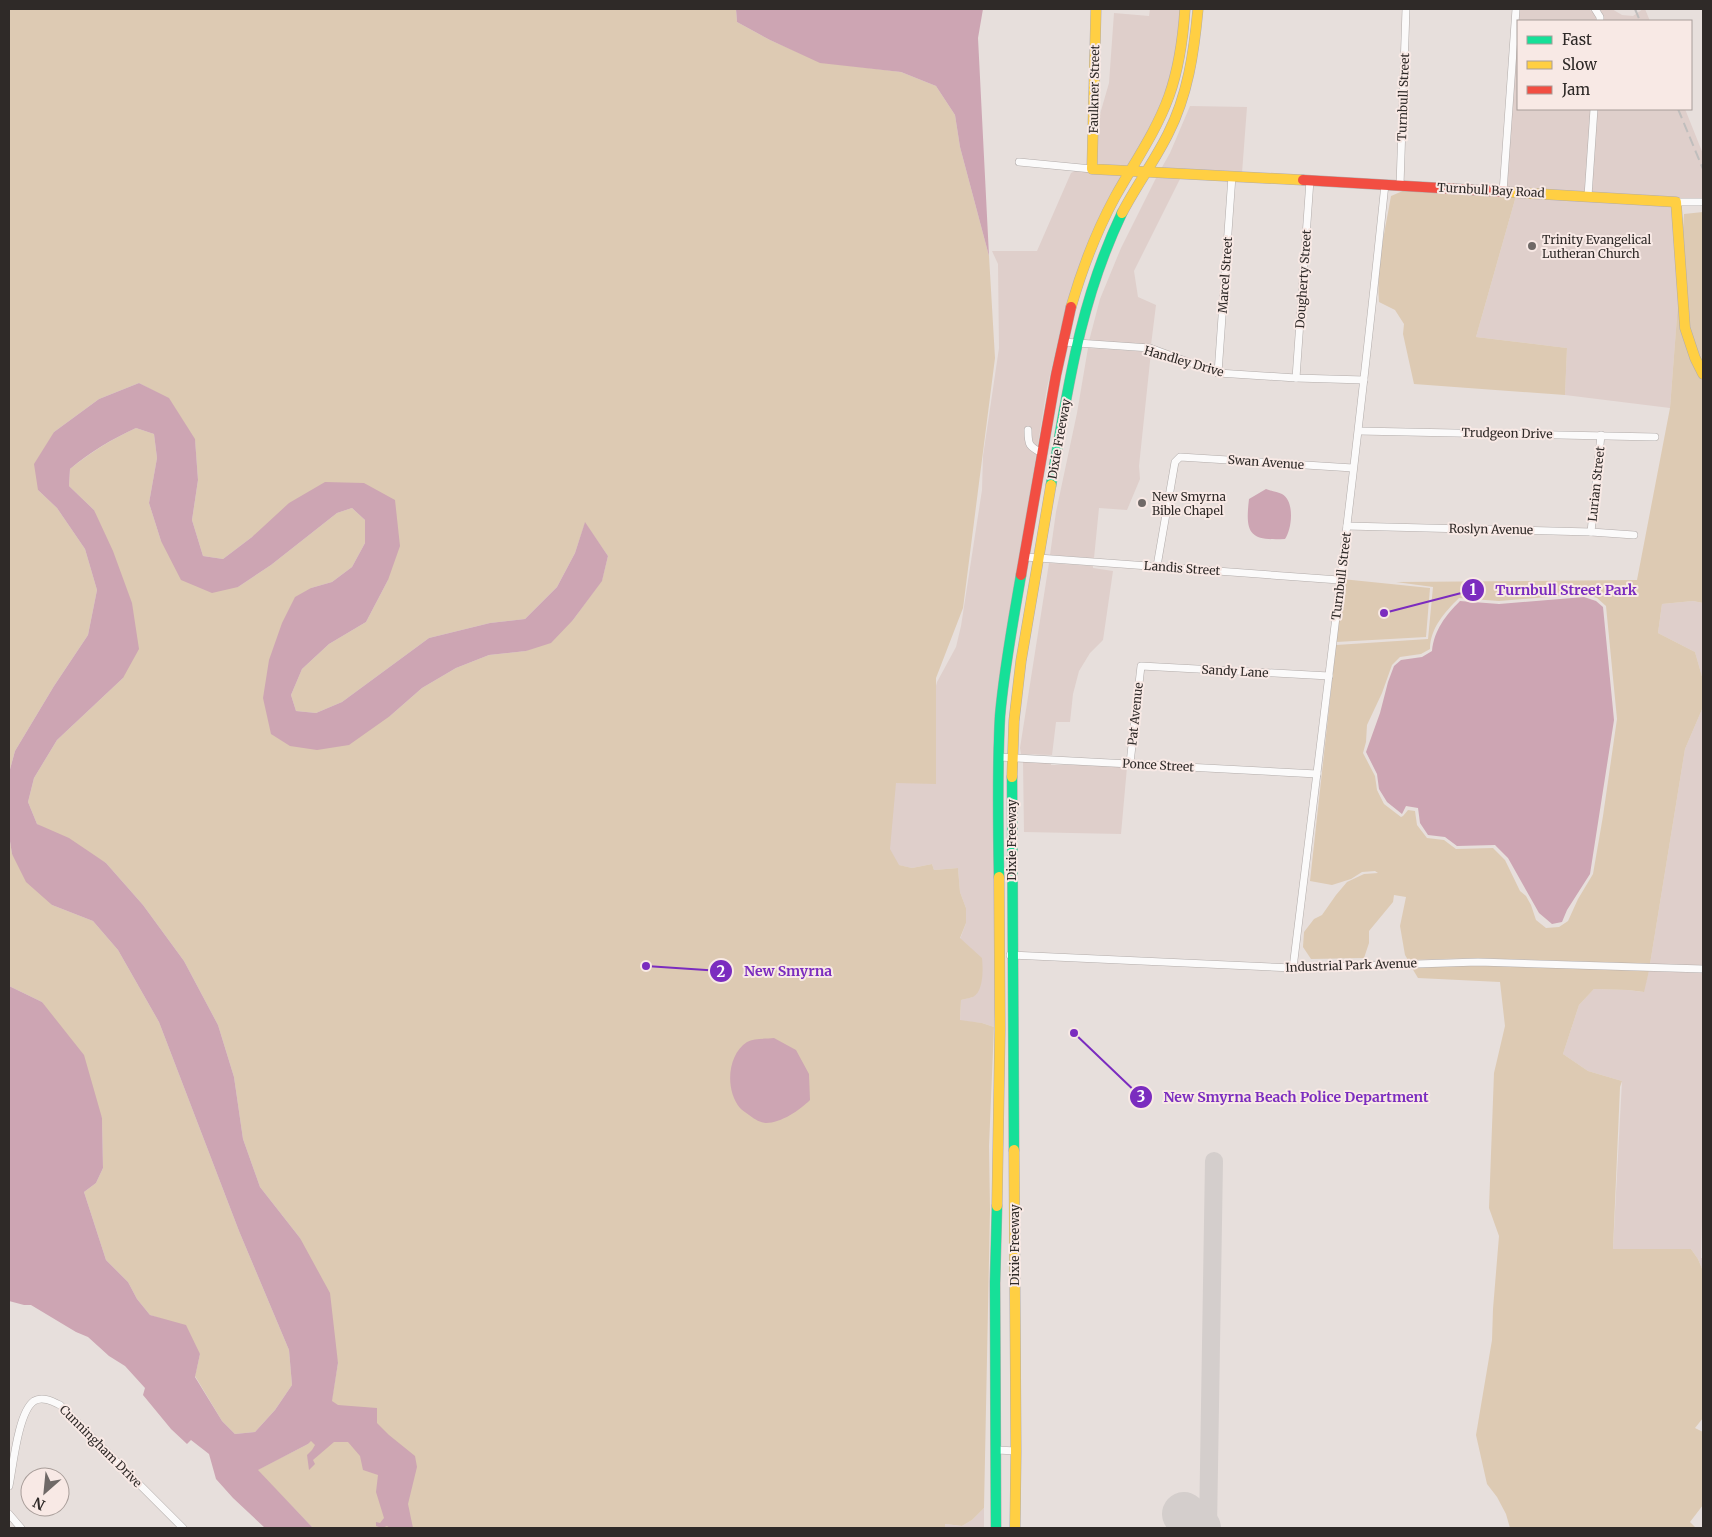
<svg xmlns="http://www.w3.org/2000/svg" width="1712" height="1537" font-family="Merriweather,serif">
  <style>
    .built { fill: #dfcfcb }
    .green { fill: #ddcab3; fill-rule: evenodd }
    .water { fill: #cda5b3 }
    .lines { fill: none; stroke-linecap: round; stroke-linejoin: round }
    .taxiway { stroke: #d4cecc; stroke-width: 18 }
    .runway { stroke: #d4cecc; stroke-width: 44 }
    .street-casing { stroke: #b2acaa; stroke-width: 8 }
    .fast-casing { stroke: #b2acaa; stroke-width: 11 }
    .slow-casing { stroke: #b2acaa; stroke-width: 11 }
    .jam-casing { stroke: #b2acaa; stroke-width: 11 }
    .street { stroke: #fbfafa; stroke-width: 7 }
    .fast { stroke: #16e098; stroke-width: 10 }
    .slow { stroke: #ffcf43; stroke-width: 10 }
    .jam { stroke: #f24e42; stroke-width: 10 }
    .rail { stroke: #c0bebd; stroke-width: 2; stroke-dasharray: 10 5; stroke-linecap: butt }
    .poi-dot { fill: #6f6967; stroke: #f8e9e5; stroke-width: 2 }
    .labels { text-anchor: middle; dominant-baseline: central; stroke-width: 4; stroke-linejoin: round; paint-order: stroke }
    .street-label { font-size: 12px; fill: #2f2a28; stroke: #f8e9e5 }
    .poi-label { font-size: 12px; fill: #2f2a28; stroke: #f8e9e5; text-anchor: start }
    .leader { fill: none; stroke: #7b2cbf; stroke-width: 2 }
    .callout-dot { fill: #7b2cbf; stroke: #f8e9e5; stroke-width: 2 }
    .mark-label { font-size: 15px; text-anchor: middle; font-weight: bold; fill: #fff }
    .callout-label { font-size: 14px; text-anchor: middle; font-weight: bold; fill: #7b2cbf; stroke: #f8e9e5; stroke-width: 4; stroke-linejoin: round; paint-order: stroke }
  </style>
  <rect width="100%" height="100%" fill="#e7dfdc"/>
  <g class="built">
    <path d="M 1150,9 L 1182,9 L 1176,61 L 1162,106 L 1129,168 L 1095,166 L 1096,128 L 1109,83 L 1114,13 L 1149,16 Z"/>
    <path d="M 1520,9 L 1588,9 L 1593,12 L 1597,18 L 1597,21 L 1519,21 Z"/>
    <path d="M 1600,9 L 1612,9 L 1622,15 L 1633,16 L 1643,9 L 1645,9 L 1650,21 L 1603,21 L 1603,15 Z"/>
    <path d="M 1518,31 L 1518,109 L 1591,109 L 1585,192 L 1507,188 Z"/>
    <path d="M 1190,106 L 1247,107 L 1242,173 L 1161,169 L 1170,153 Z"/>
    <path d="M 1597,109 L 1685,109 L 1703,154 L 1703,198 L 1679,198 L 1592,192 Z"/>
    <path d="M 1075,171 L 1124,175 L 1061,327 L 1047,388 L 1003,659 L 993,743 L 995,753 L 996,992 L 994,1027 L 982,1023 L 960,1021 L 961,1000 L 973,997 L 967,945 L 960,939 L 966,923 L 966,908 L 960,892 L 958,868 L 934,870 L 932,864 L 912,868 L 898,865 L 887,846 L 893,784 L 930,708 L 937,682 L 956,647 L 961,626 L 982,490 L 983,456 L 999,348 L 998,264 L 992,251 L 1037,251 L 1071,173 Z"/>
    <path d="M 1157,176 L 1229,180 L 1228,181 L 1180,179 L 1134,271 L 1138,297 L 1156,305 L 1151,345 L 1089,341 L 1100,299 L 1121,248 Z"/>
    <path d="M 1516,196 L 1672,206 L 1679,291 L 1670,408 L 1565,395 L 1567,348 L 1476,337 Z"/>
    <path d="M 1088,348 L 1151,352 L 1139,466 L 1140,479 L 1127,510 L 1099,508 L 1094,558 L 1050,555 L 1056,512 L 1077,413 Z"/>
    <path d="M 1049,563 L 1093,566 L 1093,568 L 1113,571 L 1103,640 L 1090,653 L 1079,671 L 1073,694 L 1070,722 L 1056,722 L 1052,755 L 1021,754 L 1020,748 Z"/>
    <path d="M 1693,601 L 1703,603 L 1703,680 L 1695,652 L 1658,633 L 1662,604 Z"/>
    <path d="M 1703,707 L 1703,966 L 1650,964 L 1685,749 Z"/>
    <path d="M 1023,761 L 1051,762 L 1051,765 L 1090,765 L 1127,767 L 1121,834 L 1024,832 Z"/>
    <path d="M 1649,971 L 1703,973 L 1703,1184 L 1701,1258 L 1703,1258 L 1703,1271 L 1698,1259 L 1691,1249 L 1613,1249 L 1622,1081 L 1588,1071 L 1563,1054 L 1579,1005 L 1594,989 L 1628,990 L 1643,992 Z"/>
    <path d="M 984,1508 L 984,1528 L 945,1528 L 944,1524 L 962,1526 L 972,1520 Z"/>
  </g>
  <g class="green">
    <path d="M 9,9 L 736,9 L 737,22 L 770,40 L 820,62 L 901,72 L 936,86 L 955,115 L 960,147 L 989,256 L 995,358 L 963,608 L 936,678 L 936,784 L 896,783 L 890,849 L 899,865 L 912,868 L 932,864 L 934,870 L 958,868 L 960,892 L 966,908 L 966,923 L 960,938 L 982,958 C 983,968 984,991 973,997 C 970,998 965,999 961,1000 L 960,1020 L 982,1023 L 994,1027 L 989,1146 L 990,1209 L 984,1508 L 972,1520 L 962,1526 L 945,1524 L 945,1528 L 313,1528 L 257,1470 L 308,1444 L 329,1416 L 338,1363 L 300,1238 L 260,1187 L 243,1139 L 234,1077 L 218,1025 L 184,961 L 143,905 L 106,863 L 37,824 L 28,802 L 34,778 L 57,740 L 123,678 L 94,510 L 69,486 L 70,469 C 91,452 112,439 136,428 L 154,434 L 157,458 L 149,503 L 161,541 L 238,587 L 271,565 L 337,513 L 352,508 L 365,520 L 365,543 L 352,567 L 332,582 L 311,588 L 271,734 L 390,716 L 422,688 L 456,668 L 489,655 L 526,651 L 573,620 L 602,580 L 608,556 L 585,523 L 575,553 L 557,587 L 525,619 L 490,623 L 429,638 L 342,702 L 316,713 L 296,711 L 291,695 L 302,669 L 329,644 L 366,622 L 388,580 L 364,483 L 252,537 L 223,559 L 203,556 L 192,520 L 198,480 L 195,440 L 169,399 L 139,383 L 99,399 L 54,432 L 38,490 L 57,508 L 85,549 L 97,590 L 88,635 L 54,686 L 15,751 L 9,773 Z"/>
    <path d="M 1405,190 L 1516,196 L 1476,337 L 1567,348 L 1565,395 L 1414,384 L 1403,334 L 1404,324 L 1395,310 L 1379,302 C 1376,266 1385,231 1391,196 Z"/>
    <path d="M 1703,212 L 1703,366 L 1688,327 L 1682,242 L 1684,214 Z"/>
    <path d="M 1679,290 L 1692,360 L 1703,381 L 1703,466 L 1702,471 L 1703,482 L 1703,603 L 1693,601 L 1662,604 L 1658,633 L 1695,652 L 1703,680 L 1703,707 L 1685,749 L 1650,964 L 1478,958 L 1408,960 L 1405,955 L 1400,926 L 1406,897 L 1394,895 L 1393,902 L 1369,931 L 1369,943 L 1364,958 L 1311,959 L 1303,947 L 1304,932 L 1314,919 L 1322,915 L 1336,895 L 1347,882 L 1364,874 L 1378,873 L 1375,871 L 1362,872 L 1351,879 L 1332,885 L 1310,881 L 1336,645 L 1428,639 L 1433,587 L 1396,582 L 1637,580 L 1670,408 ZM 1584,594 L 1597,598 L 1606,606 L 1617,719 L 1603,816 L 1593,874 L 1578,899 L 1568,921 L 1559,927 L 1546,928 L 1536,920 L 1531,905 L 1526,896 L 1520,891 L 1505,860 L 1493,848 L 1456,849 L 1444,840 L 1427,838 L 1417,825 L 1415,811 L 1408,810 L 1403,816 L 1401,817 L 1384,804 L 1377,790 L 1375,776 L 1363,753 L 1366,742 L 1367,725 L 1382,693 L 1392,665 L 1400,657 L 1421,654 L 1430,649 C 1430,628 1445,612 1459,598 L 1499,601 Z"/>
    <path d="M 1342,579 L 1430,588 L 1426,637 L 1336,642 Z"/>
    <path d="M 9,835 L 12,854 L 52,905 L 93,921 L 118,950 L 159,1022 L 239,1231 L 289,1350 L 292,1385 L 275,1410 L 255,1432 L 235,1434 L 222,1421 L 195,1376 L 200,1354 L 162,1319 L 150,1315 L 137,1299 L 128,1282 L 106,1260 L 84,1192 L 96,1183 L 103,1168 L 102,1118 L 42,1002 L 9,986 Z"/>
    <path d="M 1477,965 L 1649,971 L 1644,992 L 1628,990 L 1594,989 L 1579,1005 L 1563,1054 L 1588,1071 L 1622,1081 L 1620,1087 L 1613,1249 L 1691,1249 L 1698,1259 L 1703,1271 L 1703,1418 L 1695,1428 L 1703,1432 L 1703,1505 L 1690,1522 L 1696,1528 L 1510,1528 L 1506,1514 L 1497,1497 L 1487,1484 L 1476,1435 L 1492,1340 L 1493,1309 L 1499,1236 L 1489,1208 L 1494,1073 L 1505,1026 L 1500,982 L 1418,978 L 1412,968 Z"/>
  </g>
  <g class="water">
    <path d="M 736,9 L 983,9 L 978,38 L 989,256 L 960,147 L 955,115 L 936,86 L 901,72 L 820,63 L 770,40 L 737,22 Z"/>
    <path d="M 139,383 L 169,398 L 195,439 L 198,480 L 192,520 L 203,556 L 223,559 L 252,537 L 289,503 L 325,482 L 364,483 L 395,500 L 400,546 L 388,580 L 366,622 L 329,644 L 302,669 L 291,695 L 296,711 L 316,713 L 342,702 L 429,638 L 490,623 L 525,619 L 557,587 L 575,553 L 585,522 L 608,556 L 602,581 L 573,620 L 551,643 L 526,651 L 489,655 L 456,668 L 422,688 L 390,716 L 349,745 L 317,750 L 290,746 L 271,734 L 263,698 L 269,660 L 282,623 L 295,597 L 311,588 L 332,582 L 352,567 L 365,543 L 365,520 L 352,508 L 337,513 L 271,565 L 238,587 L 212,593 L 181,580 L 161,541 L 149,503 L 157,458 L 154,434 L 136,428 C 112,439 90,452 70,469 L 69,486 L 94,510 L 113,551 L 132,603 L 139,649 L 123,678 L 57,740 L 34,778 L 28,802 L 37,824 L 69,838 L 106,863 L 143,905 L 184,961 L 218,1025 L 234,1077 L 243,1139 L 260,1187 L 300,1238 L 330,1293 L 338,1363 L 332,1401 L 338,1405 L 377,1408 L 377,1423 L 389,1435 L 415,1456 L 417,1467 L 408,1504 L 413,1528 L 390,1528 L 387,1526 L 382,1528 L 376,1526 L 376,1522 L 380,1523 L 384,1518 L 376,1492 L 378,1475 L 363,1470 L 360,1456 L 348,1442 L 334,1442 L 313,1460 L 315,1464 L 309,1470 L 307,1455 L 312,1450 L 315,1445 L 311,1441 L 308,1444 L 258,1470 L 313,1528 L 265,1528 L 233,1498 L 216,1479 L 209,1454 L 191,1440 L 187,1444 L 171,1429 L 143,1395 L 145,1388 L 125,1366 L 109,1356 L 88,1337 L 76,1332 L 31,1305 L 24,1305 L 9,1301 L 9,986 L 42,1002 L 84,1055 L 102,1118 L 103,1168 L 96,1183 L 84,1192 L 106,1260 L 128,1282 L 137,1299 L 150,1315 L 186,1325 L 200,1354 L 195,1377 L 222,1421 L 235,1434 L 255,1432 L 275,1410 L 292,1385 L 289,1350 L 239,1231 L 159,1022 L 118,950 L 93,921 L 52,905 L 26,882 L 12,854 L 9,835 L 9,773 L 15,751 L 54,686 L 88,635 L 97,590 L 85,549 L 57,508 L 38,490 L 34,464 L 54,432 L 99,399 Z"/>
    <path d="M 1266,489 C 1271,491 1278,492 1282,494 C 1295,501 1292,529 1285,539 C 1249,541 1245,533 1249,499 Z"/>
    <path d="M 1584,597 L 1596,601 L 1603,607 L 1614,720 L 1590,874 L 1567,910 L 1562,922 L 1552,924 L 1539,913 L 1508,858 L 1495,845 L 1457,846 L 1445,837 L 1428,835 L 1420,823 L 1418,808 L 1406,806 L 1402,814 L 1387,802 L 1379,789 L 1377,774 L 1366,752 L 1380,713 L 1388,682 L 1394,666 L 1401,660 L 1422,657 L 1432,651 C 1434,630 1446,615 1460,601 L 1499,604 Z"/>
    <path d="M 774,1038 L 796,1050 L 809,1074 L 810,1100 C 800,1110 781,1123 766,1123 C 760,1123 753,1118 749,1115 C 746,1113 742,1110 740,1108 C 725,1090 727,1055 747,1042 C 754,1038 766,1039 774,1038 Z"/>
  </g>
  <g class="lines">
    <path class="taxiway" d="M 1208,1528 L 1214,1161"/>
    <path class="runway" d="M 1184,1514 L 1199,1528"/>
    <g class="street-casing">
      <g id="street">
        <path d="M 1595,9 L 1600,17 L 1600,21"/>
        <path d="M 1019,162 L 1092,169"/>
        <path d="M 1400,185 L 1406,9"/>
        <path d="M 1503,192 L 1516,9"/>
        <path d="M 1588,196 L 1594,109"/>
        <path d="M 1676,202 L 1703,202"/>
        <path d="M 1063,342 L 1150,348 L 1218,373 L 1296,378 L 1364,380"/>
        <path d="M 1218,373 L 1232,176"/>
        <path d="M 1296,378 L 1310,180"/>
        <path d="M 1028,430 C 1028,446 1029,446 1043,454"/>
        <path d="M 1359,431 L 1655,437"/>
        <path d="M 1347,526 L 1591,532 L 1634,535"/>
        <path d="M 1591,532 L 1601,435"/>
        <path d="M 1025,557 L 1339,580"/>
        <path d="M 1157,566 L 1175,462 L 1180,457 L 1353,468"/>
        <path d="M 998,757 L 1317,774"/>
        <path d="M 1130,763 L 1141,666 L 1329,676"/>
        <path d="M 1010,955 L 1293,968 L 1478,962 L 1703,969"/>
        <path d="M 1293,968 C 1325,707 1358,446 1385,184"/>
        <path d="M 997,1450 L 1016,1451"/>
        <path d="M 9,1486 C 13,1467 18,1412 34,1401 C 42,1396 52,1401 60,1405 L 183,1528"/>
        <path d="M 9,1514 L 21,1528"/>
      </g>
    </g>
    <g class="fast-casing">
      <g id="fast">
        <path d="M 1051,485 C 1068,389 1079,303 1122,213"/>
        <path d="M 1012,777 L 1014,1150"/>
        <path d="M 999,877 C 998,823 997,769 1000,716 C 1004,669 1013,622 1021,575"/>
        <path d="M 996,1528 L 995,1283 L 997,1206"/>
      </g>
    </g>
    <g class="slow-casing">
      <g id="slow">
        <path d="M 1096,9 L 1092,169 L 1303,180"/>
        <path d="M 1508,192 L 1676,202 L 1685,328 L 1695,358 L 1703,374"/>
        <path d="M 1122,213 C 1136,186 1154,162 1168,134 C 1188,95 1194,52 1198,9"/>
        <path d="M 1071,307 C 1082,269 1096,232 1115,197 C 1134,163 1156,132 1169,96 C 1179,68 1183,38 1185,9"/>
        <path d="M 1012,777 L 1014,721 L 1021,661 L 1051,485"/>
        <path d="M 1014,1150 L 1016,1451 L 1015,1528"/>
        <path d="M 997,1206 L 1000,1030 L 999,877"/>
      </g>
    </g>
    <g class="jam-casing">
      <g id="jam">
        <path d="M 1303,180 L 1508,192"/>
        <path d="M 1021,575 L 1056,375 L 1071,307"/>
      </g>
    </g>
    <use href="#street" class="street"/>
    <use href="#fast" class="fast"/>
    <use href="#slow" class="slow"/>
    <use href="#jam" class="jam"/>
    <g class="rail">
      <path d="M 1635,9 L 1640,21"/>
      <path d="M 1678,109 L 1703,169"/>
    </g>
  </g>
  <g class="poi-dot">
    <circle cx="1532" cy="246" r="5"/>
    <circle cx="1142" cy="503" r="5"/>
  </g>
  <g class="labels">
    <g class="street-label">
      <text transform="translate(1094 89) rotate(-89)">Faulkner Street</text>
      <text transform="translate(1403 97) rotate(-88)">Turnbull Street</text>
      <text transform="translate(1491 190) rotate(3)">Turnbull Bay Road</text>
      <text transform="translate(1225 275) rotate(-86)">Marcel Street</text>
      <text transform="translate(1303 279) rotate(-86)">Dougherty Street</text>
      <text transform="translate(1184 361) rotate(16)">Handley Drive</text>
      <text transform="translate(1507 433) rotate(1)">Trudgeon Drive</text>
      <text transform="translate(1059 439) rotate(-80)">Dixie Freeway</text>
      <text transform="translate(1266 462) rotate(4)">Swan Avenue</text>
      <text transform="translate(1596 484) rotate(-84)">Lurian Street</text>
      <text transform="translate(1491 529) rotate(1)">Roslyn Avenue</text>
      <text transform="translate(1182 568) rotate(4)">Landis Street</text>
      <text transform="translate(1341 576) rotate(-83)">Turnbull Street</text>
      <text transform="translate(1235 671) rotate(3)">Sandy Lane</text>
      <text transform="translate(1135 714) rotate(-84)">Pat Avenue</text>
      <text transform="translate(1158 765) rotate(3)">Ponce Street</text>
      <text transform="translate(1011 840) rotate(-90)">Dixie Freeway</text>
      <text transform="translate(1351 965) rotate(-2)">Industrial Park Avenue</text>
      <text transform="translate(1014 1245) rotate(-90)">Dixie Freeway</text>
      <text transform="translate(101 1446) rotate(45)">Cunningham Drive</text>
    </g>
    <g class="poi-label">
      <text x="1542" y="239">Trinity Evangelical<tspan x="1542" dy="14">Lutheran Church</tspan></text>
      <text x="1152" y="496">New Smyrna<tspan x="1152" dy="14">Bible Chapel</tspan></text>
    </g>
  </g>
  <path class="leader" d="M1384 613L1473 590M646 966L721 971M1074 1033L1141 1097"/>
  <g class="callout-dot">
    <circle cx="1384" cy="613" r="5"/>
    <circle cx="646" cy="966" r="5"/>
    <circle cx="1074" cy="1033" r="5"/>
    <circle cx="1473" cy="590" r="12"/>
    <circle cx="721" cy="971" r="12"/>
    <circle cx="1141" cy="1097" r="12"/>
  </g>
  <g class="mark-label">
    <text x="1473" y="595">1</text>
    <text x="721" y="977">2</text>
    <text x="1141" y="1102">3</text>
  </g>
  <g class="callout-label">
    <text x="1566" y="595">Turnbull Street Park</text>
    <text x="788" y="976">New Smyrna</text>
    <text x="1296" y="1102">New Smyrna Beach Police Department</text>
  </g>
  <rect width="1712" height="1537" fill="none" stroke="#2f2a28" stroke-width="20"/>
  <rect x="1517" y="20" width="175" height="90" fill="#f8e9e5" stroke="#a89d99"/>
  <rect x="1527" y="36" width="25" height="8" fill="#16e098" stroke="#a89d99"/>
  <text x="1562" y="45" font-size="15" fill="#2f2a28">Fast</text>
  <rect x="1527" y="61" width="25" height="8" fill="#ffcf43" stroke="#a89d99"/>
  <text x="1562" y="70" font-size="15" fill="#2f2a28">Slow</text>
  <rect x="1527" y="86" width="25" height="8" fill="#f24e42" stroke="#a89d99"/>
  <text x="1562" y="95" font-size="15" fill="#2f2a28">Jam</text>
  <g transform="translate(45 1492) rotate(207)"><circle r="24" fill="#f8e9e5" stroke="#a89d99"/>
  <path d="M0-4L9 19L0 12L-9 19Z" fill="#6f6967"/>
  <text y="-8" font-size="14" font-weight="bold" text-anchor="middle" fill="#2f2a28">N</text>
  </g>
</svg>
